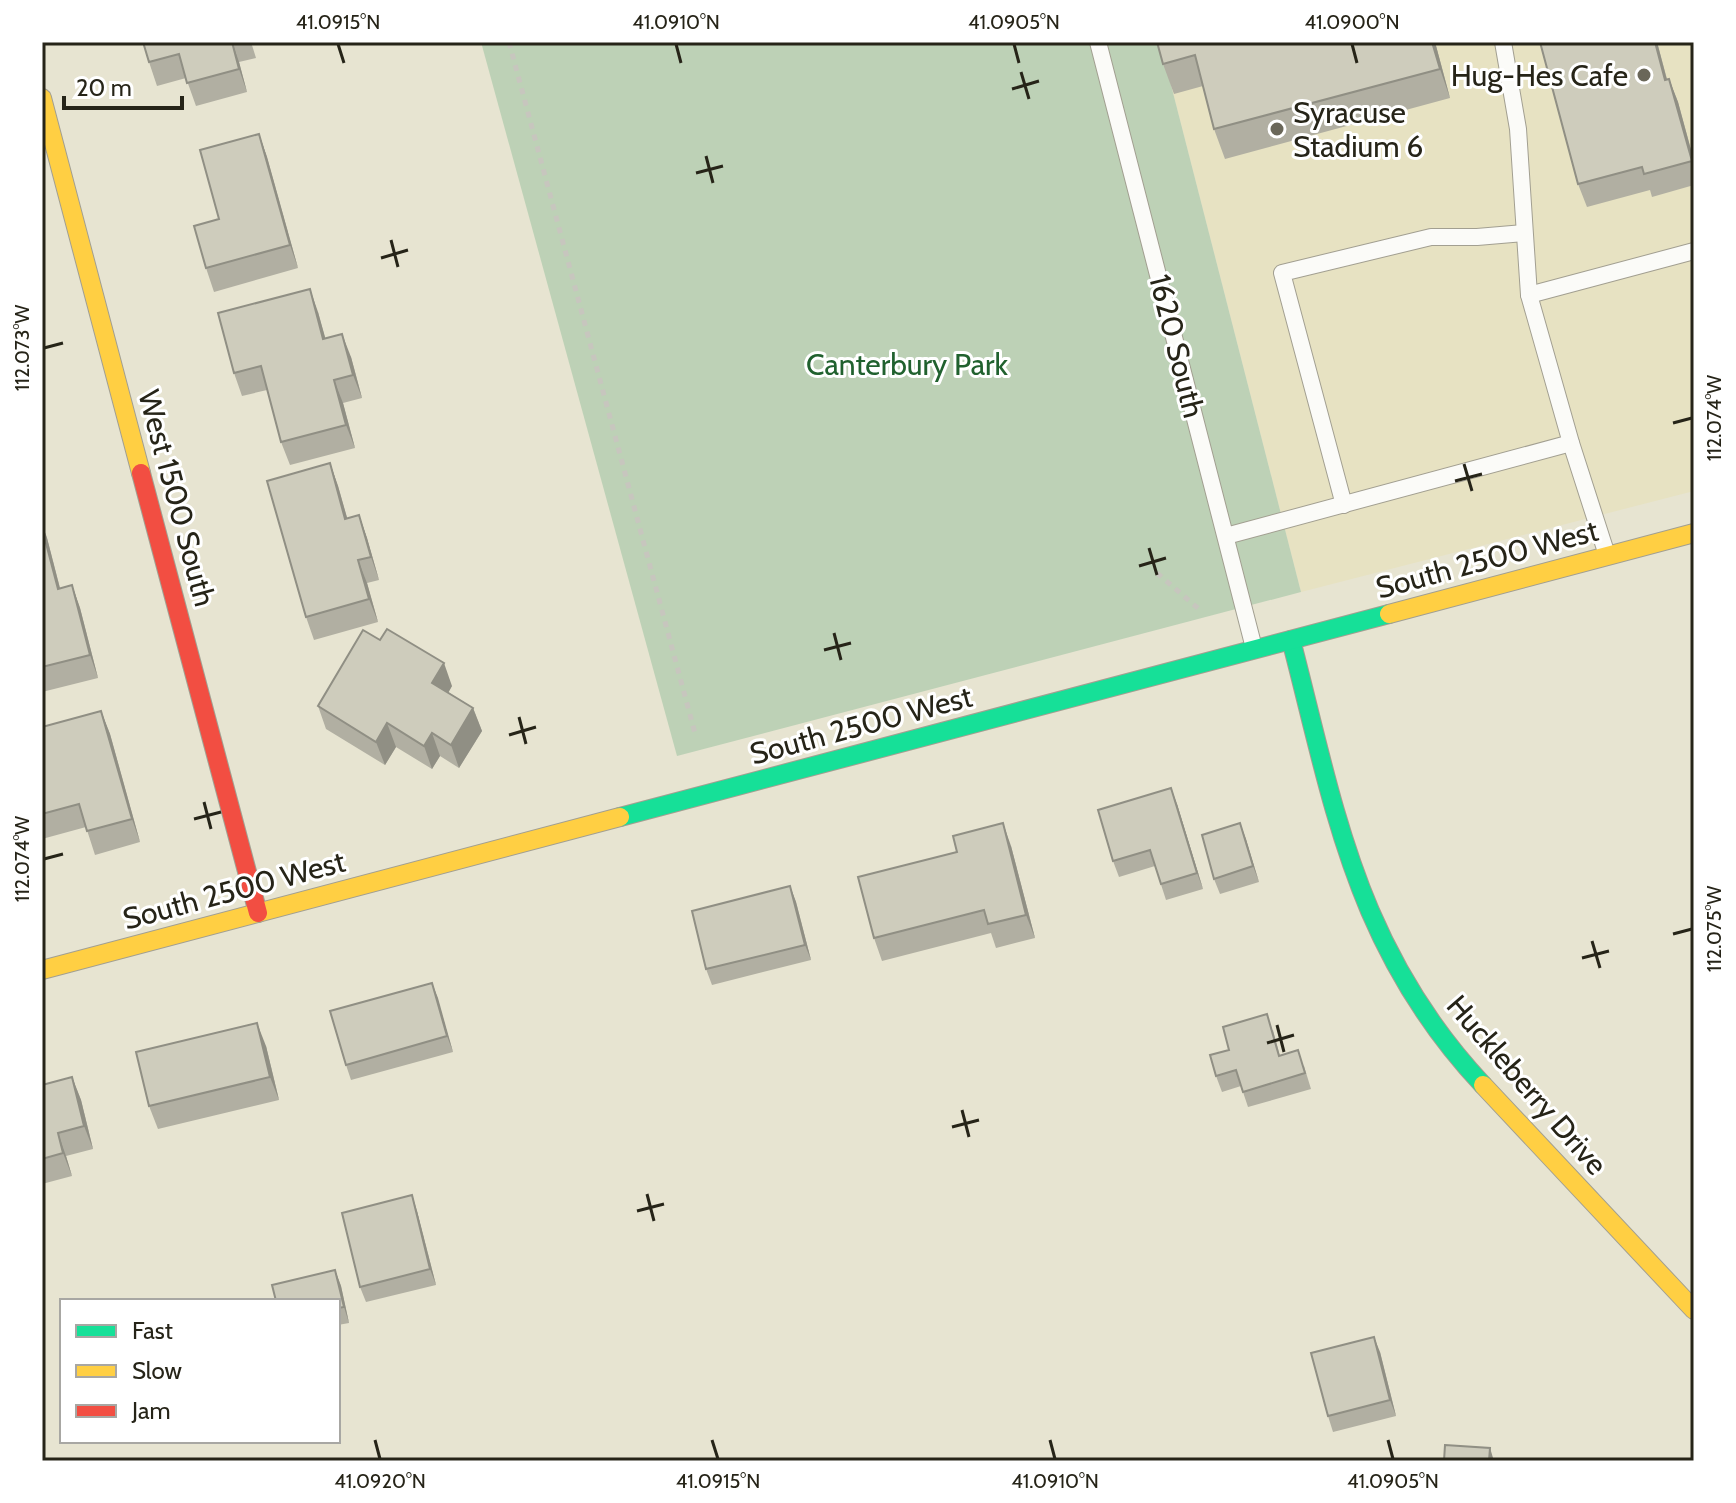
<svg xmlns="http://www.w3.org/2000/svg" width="1736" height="1503" font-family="Cabin,sans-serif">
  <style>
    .built { fill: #e7e2c2 }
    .green { fill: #bdd1b6 }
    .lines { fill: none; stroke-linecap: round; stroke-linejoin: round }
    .lane-casing { stroke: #a29f91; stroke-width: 18 }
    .fast-casing { stroke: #a29f91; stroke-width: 20 }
    .slow-casing { stroke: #a29f91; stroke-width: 20 }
    .jam-casing { stroke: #a29f91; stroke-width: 20 }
    .path { stroke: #c7c6be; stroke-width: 5; stroke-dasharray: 6 6; stroke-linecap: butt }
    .lane { stroke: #fbfbf8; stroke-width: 16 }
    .fast { stroke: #16e098; stroke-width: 18 }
    .slow { stroke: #ffcf43; stroke-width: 18 }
    .jam { stroke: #f24e42; stroke-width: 18 }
    .wall { fill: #b1afa2 }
    .shaded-wall { fill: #908f84 }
    .building { fill: #ceccbc; stroke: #908f84; stroke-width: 2 }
    .ticks { fill: none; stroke: #262418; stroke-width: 3 }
    .poi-dot { fill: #6a6759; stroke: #fff; stroke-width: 3 }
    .labels { text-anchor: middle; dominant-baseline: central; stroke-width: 6; stroke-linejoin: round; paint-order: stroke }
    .poi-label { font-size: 30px; fill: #262418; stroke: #fff; text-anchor: end }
    .street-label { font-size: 30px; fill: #262418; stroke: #fff }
    .park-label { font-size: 30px; fill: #20612e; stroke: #fff }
    .neatline { fill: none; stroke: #262418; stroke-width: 3 }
    .ticks-label { font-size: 20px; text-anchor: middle; fill: #262418 }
  </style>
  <rect width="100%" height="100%" fill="#e7e4d1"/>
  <path class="built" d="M 1160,42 L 1694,42 L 1694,491 L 1301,592 Z"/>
  <path class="green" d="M 481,42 L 1160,42 L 1301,592 L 677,756 Z"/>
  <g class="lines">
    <g class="lane-casing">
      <g id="lane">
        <path d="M 1098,42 L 1254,648"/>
        <path d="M 1503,42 L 1518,129 L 1529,295 L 1571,443 L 1607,555"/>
        <path d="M 1529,295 L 1694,251"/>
        <path d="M 1344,505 L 1282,273 L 1431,237 L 1477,237 L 1524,233"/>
        <path d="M 1226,536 L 1571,443"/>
      </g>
    </g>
    <g class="fast-casing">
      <g id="fast">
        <path d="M 1291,640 C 1315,731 1333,824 1370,911 C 1397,974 1436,1035 1483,1085"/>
        <path d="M 620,817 L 1389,614"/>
      </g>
    </g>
    <g class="slow-casing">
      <g id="slow">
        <path d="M 42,98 L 141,473"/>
        <path d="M 1389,614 L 1694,533"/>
        <path d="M 42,970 L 620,817"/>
        <path d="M 1483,1085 L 1694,1310"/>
      </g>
    </g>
    <g class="jam-casing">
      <path id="jam" d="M 141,473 L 258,913"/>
    </g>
    <g class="path">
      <path d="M 509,42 L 696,737"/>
      <path d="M 1157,573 L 1200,610"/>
    </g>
    <use href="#lane" class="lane"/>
    <use href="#fast" class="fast"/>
    <use href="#slow" class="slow"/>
    <use href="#jam" class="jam"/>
  </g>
  <g class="wall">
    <path d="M 143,42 L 251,42 L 256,58 L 239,62 L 247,92 L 196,106 L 186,78 L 157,86 L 149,62 Z"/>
    <path d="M 1157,42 L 1435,42 L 1450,98 L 1225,159 L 1214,129 L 1203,86 L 1174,94 L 1163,64 Z"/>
    <path d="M 1540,42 L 1657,42 L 1667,79 L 1669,79 L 1678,102 L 1694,161 L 1694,185 L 1652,197 L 1650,190 L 1587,207 L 1578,184 Z"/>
    <path d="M 259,134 L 267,157 L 298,268 L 214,292 L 206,268 L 219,219 Z"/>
    <path d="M 318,312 L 325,338 L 351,357 L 362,398 L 343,403 L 355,448 L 290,465 L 281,442 L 267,390 L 242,396 L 234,373 Z"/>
    <path d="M 330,463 L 338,486 L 347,518 L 359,515 L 367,538 L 379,580 L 367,583 L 378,622 L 314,640 L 306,617 Z"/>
    <path d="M 42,524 L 47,538 L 60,588 L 72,585 L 80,608 L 98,678 L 42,692 Z"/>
    <path d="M 452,686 L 448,692 L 473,708 L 482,731 L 459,768 L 440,756 L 432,769 L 396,747 L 385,765 L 326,729 L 318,706 Z"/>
    <path d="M 101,711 L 110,734 L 140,842 L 95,855 L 86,827 L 42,839 L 42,727 Z"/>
    <path d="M 1177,804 L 1203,889 L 1166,900 L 1155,866 L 1119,877 L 1113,861 Z"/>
    <path d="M 1240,823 L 1259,882 L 1220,894 L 1214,879 Z"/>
    <path d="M 1011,846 L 1035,938 L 996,948 L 991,933 L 882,961 L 874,938 Z"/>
    <path d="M 790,886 L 796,902 L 811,960 L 712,985 L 706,969 Z"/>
    <path d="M 432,983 L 453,1052 L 351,1080 L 346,1065 Z"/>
    <path d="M 1273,1030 L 1280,1056 L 1304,1066 L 1311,1089 L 1248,1107 L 1241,1086 L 1222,1092 L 1216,1076 L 1229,1050 Z"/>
    <path d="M 266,1046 L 279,1100 L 158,1129 L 149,1106 Z"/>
    <path d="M 72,1077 L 81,1100 L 93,1149 L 66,1156 L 72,1176 L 42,1184 L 42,1085 Z"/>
    <path d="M 417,1211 L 436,1285 L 366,1302 L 360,1287 Z"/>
    <path d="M 335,1270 L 341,1286 L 349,1323 L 338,1325 L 338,1301 Z"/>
    <path d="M 1380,1352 L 1396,1416 L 1333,1432 L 1328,1416 Z"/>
  </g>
  <g class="shaded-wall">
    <path d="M 232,42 L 239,62 L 247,92 L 239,69 Z"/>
    <path d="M 1432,42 L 1435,42 L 1450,98 L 1440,69 Z"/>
    <path d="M 1655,42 L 1657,42 L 1673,103 L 1665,80 Z"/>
    <path d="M 1669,79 L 1678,102 L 1694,161 L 1694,167 Z"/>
    <path d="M 259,134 L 267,157 L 298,268 L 290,245 Z"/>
    <path d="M 310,289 L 318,312 L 332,362 L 323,339 Z"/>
    <path d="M 342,334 L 351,357 L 362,398 L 353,375 Z"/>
    <path d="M 334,380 L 343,403 L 355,448 L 346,425 Z"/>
    <path d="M 330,463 L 338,486 L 354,542 L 345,519 Z"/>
    <path d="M 359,515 L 367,538 L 379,580 L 371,557 Z"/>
    <path d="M 42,524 L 47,538 L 66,612 L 58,589 Z"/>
    <path d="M 358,560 L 367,583 L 378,622 L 369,599 Z"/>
    <path d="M 72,585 L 80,608 L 98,678 L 90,655 Z"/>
    <path d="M 444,663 L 452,686 L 441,706 L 432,683 Z"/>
    <path d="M 473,708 L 482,731 L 459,768 L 451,745 Z"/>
    <path d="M 101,711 L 110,734 L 140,842 L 132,819 Z"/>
    <path d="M 387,723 L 396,747 L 385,765 L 376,742 Z"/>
    <path d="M 432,733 L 440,756 L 432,769 L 424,746 Z"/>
    <path d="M 1171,788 L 1177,804 L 1203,889 L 1197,873 Z"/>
    <path d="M 1003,823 L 1011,846 L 1035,938 L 1026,915 Z"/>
    <path d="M 1240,823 L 1246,839 L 1259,882 L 1253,866 Z"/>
    <path d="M 790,886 L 796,902 L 811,960 L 805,945 Z"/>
    <path d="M 432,983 L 438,998 L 453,1052 L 447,1036 Z"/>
    <path d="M 257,1023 L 266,1046 L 279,1100 L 270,1077 Z"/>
    <path d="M 72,1077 L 81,1100 L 93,1149 L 84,1126 Z"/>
    <path d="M 58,1133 L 66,1156 L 72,1176 L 63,1153 Z"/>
    <path d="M 412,1195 L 417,1211 L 436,1285 L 430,1269 Z"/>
    <path d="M 335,1270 L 341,1286 L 349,1323 L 344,1307 Z"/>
    <path d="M 1374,1337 L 1380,1352 L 1396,1416 L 1390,1400 Z"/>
    <path d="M 1490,1448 L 1494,1461 L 1489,1461 Z"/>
  </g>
  <g class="building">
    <path d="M 143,42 L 232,42 L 239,69 L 187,83 L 179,54 L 149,62 Z"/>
    <path d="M 1157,42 L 1432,42 L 1440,69 L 1214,129 L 1195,55 L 1163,64 Z"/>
    <path d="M 1540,42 L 1655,42 L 1665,80 L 1669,79 L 1692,161 L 1644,174 L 1642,167 L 1578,184 Z"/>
    <path d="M 259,134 L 290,245 L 206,268 L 194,226 L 219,219 L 200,150 Z"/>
    <path d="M 310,289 L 323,339 L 342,334 L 353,375 L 334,380 L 346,425 L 281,442 L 261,366 L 234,373 L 218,313 Z"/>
    <path d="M 330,463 L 345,519 L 359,515 L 371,557 L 358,560 L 369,599 L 306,617 L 267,481 Z"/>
    <path d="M 42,528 L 58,589 L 72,585 L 90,655 L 42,667 Z"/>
    <path d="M 387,629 L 444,663 L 432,683 L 473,708 L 451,745 L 432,733 L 424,746 L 387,723 L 376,742 L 318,706 L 363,630 L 380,640 Z"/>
    <path d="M 101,711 L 132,819 L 87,831 L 79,804 L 42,814 L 42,727 Z"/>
    <path d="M 1171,788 L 1197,873 L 1161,884 L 1150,850 L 1113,861 L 1098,810 Z"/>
    <path d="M 1003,823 L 1026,915 L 988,924 L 984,910 L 874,938 L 858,877 L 957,852 L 953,836 Z"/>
    <path d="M 1240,823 L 1253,866 L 1214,879 L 1202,835 Z"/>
    <path d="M 790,886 L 805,945 L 706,969 L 692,911 Z"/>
    <path d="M 432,983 L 447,1036 L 346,1065 L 330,1011 Z"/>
    <path d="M 1267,1014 L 1279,1056 L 1298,1050 L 1305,1073 L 1243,1092 L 1236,1070 L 1216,1076 L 1210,1055 L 1229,1050 L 1223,1027 Z"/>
    <path d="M 257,1023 L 270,1077 L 149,1106 L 136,1052 Z"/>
    <path d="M 72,1077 L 84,1126 L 58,1133 L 63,1153 L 42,1159 L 42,1085 Z"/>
    <path d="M 412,1195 L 430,1269 L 360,1287 L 342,1213 Z"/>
    <path d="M 335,1270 L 344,1307 L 338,1308 L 338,1301 L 276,1301 L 272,1285 Z"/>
    <path d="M 1374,1337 L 1390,1400 L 1328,1416 L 1311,1353 Z"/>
    <path d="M 1445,1445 L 1490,1448 L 1489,1461 L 1444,1461 Z"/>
  </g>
  <path class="ticks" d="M 338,44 L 344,63M 676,44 L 681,63M 1014,44 L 1019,63M 1352,44 L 1357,63M 1021,72 L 1029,99M 1012,89 L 1039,81M 706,156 L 713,183M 696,173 L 723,166M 391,240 L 398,267M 381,258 L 408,250M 44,348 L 63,343M 1673,423 L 1692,418M 1464,464 L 1472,491M 1455,481 L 1482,474M 1149,548 L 1157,575M 1139,566 L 1166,558M 834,633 L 841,660M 824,650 L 851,643M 519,717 L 526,744M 509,735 L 536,727M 204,802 L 211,829M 194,819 L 221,812M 44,859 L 63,854M 1673,934 L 1692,929M 1592,941 L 1600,968M 1582,958 L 1609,951M 1277,1025 L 1284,1052M 1267,1043 L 1294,1035M 962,1110 L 969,1137M 952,1127 L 979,1120M 647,1194 L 654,1221M 637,1211 L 664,1204M 375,1440 L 380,1459M 712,1440 L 718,1459M 1050,1440 L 1055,1459M 1388,1440 L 1393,1459"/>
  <g class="poi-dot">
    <circle cx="1644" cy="75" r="8"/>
    <circle cx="1277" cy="129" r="8"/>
  </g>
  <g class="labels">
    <g class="poi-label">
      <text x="1628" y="75">Hug-Hes Cafe</text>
      <text x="1293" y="112" text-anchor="start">Syracuse<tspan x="1293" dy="34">Stadium 6</tspan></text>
    </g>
    <g class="street-label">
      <text transform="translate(1177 346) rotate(76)">1620 South</text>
      <text transform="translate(177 498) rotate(75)">West 1500 South</text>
      <text transform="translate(1487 559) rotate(-15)">South 2500 West</text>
      <text transform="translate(861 725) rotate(-15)">South 2500 West</text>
      <text transform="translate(234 890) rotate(-15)">South 2500 West</text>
      <text transform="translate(1527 1085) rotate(49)">Huckleberry Drive</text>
    </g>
    <g class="park-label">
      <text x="907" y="364">Canterbury Park</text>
    </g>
  </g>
  <rect width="1736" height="1503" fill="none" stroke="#ffffff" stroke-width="88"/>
  <rect x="60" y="1299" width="280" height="144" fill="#ffffff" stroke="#a8a7a3" stroke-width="2"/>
  <rect x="76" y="1325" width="40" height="12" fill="#16e098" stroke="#a8a7a3" stroke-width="2"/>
  <text x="132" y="1339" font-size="24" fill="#262418">Fast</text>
  <rect x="76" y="1365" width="40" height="12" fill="#ffcf43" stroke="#a8a7a3" stroke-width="2"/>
  <text x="132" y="1379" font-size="24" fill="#262418">Slow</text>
  <rect x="76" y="1405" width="40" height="12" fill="#f24e42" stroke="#a8a7a3" stroke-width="2"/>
  <text x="132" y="1419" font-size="24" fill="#262418">Jam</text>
  <path d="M64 96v12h118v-12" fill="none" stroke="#262418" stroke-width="4"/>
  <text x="76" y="96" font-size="24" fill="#262418" stroke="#ffffff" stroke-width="6" paint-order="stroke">20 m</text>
  <rect x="44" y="44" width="1648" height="1415" class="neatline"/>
  <g class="ticks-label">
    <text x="338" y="29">41.0915°N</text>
    <text x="676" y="29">41.0910°N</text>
    <text x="1014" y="29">41.0905°N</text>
    <text x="1352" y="29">41.0900°N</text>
    <text transform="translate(22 348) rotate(-90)" y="7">112.073°W</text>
    <text transform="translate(1714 418) rotate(-90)" y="7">112.074°W</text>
    <text transform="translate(22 859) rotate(-90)" y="7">112.074°W</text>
    <text transform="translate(1714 929) rotate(-90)" y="7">112.075°W</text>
    <text x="380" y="1488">41.0920°N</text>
    <text x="718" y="1488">41.0915°N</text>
    <text x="1055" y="1488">41.0910°N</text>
    <text x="1393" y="1488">41.0905°N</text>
  </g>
</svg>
